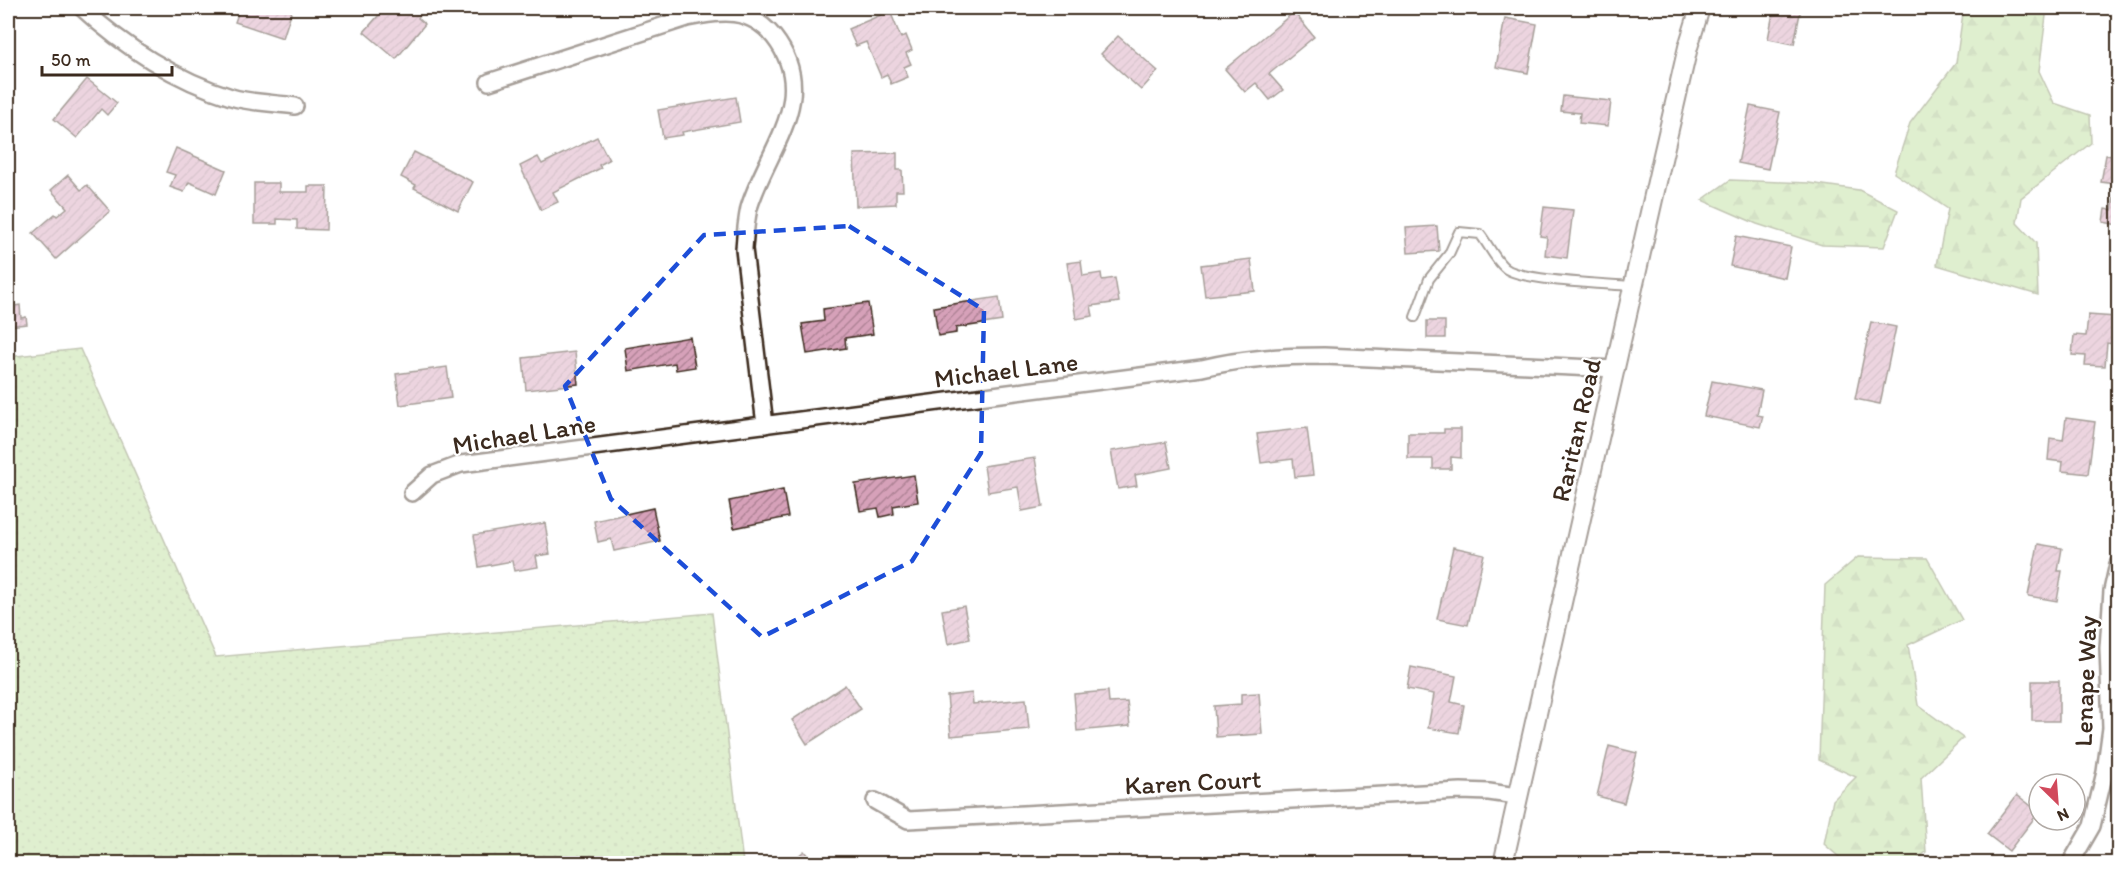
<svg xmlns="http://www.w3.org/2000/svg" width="2126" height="871" font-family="Itim,sans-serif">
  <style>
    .grass { fill: url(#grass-dots); stroke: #7a825a; stroke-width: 1.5 }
    .forest { fill: url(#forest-firs); stroke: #7a825a; stroke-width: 1.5 }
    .building { fill: url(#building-hatch); stroke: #3b2a1e; stroke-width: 1.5 }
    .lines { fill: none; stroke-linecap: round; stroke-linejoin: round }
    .service-casing { stroke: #3b2a1e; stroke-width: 12 }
    .minor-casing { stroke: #3b2a1e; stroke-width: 20 }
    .tertiary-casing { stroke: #3b2a1e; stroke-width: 22 }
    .service { stroke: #fff; stroke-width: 8 }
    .minor { stroke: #fff; stroke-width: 15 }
    .tertiary { stroke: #fff; stroke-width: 18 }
    .marked { fill: none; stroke: #1d4ed8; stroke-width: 4.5; stroke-dasharray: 12 8; stroke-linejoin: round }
    .labels { text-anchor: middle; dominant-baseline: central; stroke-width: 4.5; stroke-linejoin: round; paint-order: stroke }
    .street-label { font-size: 26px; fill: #3b2a1e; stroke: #fff }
  </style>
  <defs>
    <pattern id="grass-dots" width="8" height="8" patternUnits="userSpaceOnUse" patternTransform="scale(1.5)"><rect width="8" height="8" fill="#b9db95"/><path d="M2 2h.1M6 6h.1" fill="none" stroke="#a0bc80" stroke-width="1.8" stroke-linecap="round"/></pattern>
    <pattern id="forest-firs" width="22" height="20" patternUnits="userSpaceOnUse" patternTransform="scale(1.5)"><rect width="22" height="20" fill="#b9db95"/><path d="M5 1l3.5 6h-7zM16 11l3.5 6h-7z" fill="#a0bc80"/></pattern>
    <pattern id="building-hatch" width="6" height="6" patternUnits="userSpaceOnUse" patternTransform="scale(1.5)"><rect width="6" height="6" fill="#d6a1b9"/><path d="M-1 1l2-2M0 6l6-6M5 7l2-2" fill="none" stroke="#af8396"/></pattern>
  </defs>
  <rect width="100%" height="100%" fill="#fff"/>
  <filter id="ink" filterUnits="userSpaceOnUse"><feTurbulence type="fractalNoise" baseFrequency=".0167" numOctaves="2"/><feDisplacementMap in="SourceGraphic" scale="12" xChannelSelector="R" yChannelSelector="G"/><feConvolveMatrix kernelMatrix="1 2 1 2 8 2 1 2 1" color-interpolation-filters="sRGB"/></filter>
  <g filter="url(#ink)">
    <path class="grass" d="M 80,349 L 216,657 L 712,613 L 743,863 L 8,863 L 8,357 Z"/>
    <g class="forest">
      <path d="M 1956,8 L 2047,8 L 2039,71 L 2054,103 L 2090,115 L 2091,143 L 2021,198 L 2017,223 L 2036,243 L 2038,295 L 1937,265 L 1948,209 L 1894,173 L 1910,123 L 1956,63 L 1963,13 Z"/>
      <path d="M 1730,180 L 1809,183 L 1859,190 L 1898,210 L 1884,247 L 1822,245 L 1757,224 L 1702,200 Z"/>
      <path d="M 1858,557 L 1927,558 L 1962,620 L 1908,645 L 1918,705 L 1963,738 L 1921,778 L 1926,852 L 1912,863 L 1846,863 L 1824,844 L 1833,800 L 1856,777 L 1819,760 L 1825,585 Z"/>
    </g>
    <g class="building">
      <path d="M 240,8 L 286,8 L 292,10 L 283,38 L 235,22 Z"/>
      <path d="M 385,8 L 426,8 L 418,18 L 425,24 L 396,59 L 364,32 Z"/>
      <path d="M 1774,8 L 1801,8 L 1794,44 L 1768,39 Z"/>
      <path d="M 890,11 L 901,38 L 906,35 L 912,50 L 906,53 L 911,64 L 904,67 L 908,77 L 891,84 L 887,74 L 881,77 L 866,42 L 856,46 L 848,29 Z"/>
      <path d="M 1294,12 L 1314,37 L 1269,74 L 1283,90 L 1270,100 L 1256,83 L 1245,92 L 1225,69 Z"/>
      <path d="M 1505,18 L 1537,24 L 1528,73 L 1496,67 Z"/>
      <path d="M 1118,36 L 1158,71 L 1141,90 L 1101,54 Z"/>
      <path d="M 87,79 L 117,103 L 107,115 L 101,109 L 77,138 L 54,119 Z"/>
      <path d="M 1563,96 L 1611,101 L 1608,126 L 1579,123 L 1580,113 L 1561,111 Z"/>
      <path d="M 736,97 L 740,122 L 682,132 L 683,135 L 663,138 L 658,110 Z"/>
      <path d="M 1750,106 L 1780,112 L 1768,169 L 1738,163 Z"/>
      <path d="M 597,137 L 609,160 L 599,165 L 601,168 L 553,192 L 558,202 L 541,210 L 520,166 L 538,157 L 542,164 Z"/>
      <path d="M 176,148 L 226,170 L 216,194 L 189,182 L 184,192 L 170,187 L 175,175 L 166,172 Z"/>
      <path d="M 414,152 L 473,182 L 458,211 L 414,188 L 416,185 L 401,177 Z"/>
      <path d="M 897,153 L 897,170 L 902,170 L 903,191 L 896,191 L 896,204 L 856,206 L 854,154 Z"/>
      <path d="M 2106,155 L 2118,157 L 2118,225 L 2103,222 L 2105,209 L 2112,210 L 2116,184 L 2101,182 Z"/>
      <path d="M 68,175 L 81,190 L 87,185 L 110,211 L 56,259 L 33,233 L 55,214 L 57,216 L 67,208 L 51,190 Z"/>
      <path d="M 254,183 L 279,183 L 279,192 L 308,192 L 308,186 L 327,186 L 326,230 L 297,229 L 297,220 L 277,219 L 277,224 L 254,224 Z"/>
      <path d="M 1544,207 L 1573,210 L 1567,258 L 1545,255 L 1547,237 L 1540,236 Z"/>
      <path d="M 1437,226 L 1439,251 L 1408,253 L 1406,228 Z"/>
      <path d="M 1736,236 L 1791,247 L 1785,278 L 1730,266 Z"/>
      <path d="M 1251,259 L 1255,291 L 1205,296 L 1201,265 Z"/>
      <path d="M 1081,261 L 1083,276 L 1101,273 L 1102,280 L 1115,278 L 1119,302 L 1091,306 L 1093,316 L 1076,319 L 1067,263 Z"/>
      <path d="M 999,297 L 1002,321 L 956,328 L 956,333 L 938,336 L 934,307 Z"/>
      <path d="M 868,303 L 873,334 L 845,338 L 846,348 L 807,354 L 802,324 L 824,321 L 823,309 Z"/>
      <path d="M 20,305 L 21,318 L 26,317 L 27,324 L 8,326 L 8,307 Z"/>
      <path d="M 2088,315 L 2116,317 L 2113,344 L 2107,343 L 2105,366 L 2085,365 L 2086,356 L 2072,355 L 2074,335 L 2086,336 Z"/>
      <rect x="1427" y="321" width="18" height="17"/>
      <path d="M 1871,322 L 1896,327 L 1880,404 L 1855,399 Z"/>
      <path d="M 690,337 L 695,367 L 676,370 L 675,363 L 628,371 L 625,348 Z"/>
      <path d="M 575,352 L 578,384 L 526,390 L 523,358 Z"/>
      <path d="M 447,367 L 451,398 L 400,405 L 396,374 Z"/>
      <path d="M 1712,381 L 1762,390 L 1757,415 L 1763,416 L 1760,427 L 1704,416 Z"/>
      <path d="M 2066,418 L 2095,422 L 2088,474 L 2062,471 L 2063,462 L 2048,460 L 2050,438 L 2063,440 Z"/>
      <path d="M 1307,428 L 1313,475 L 1295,477 L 1293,459 L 1261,463 L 1257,434 Z"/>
      <path d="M 1444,429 L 1461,429 L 1461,458 L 1451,457 L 1451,469 L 1433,469 L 1433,459 L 1408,459 L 1408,433 L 1444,433 Z"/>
      <path d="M 1166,442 L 1171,468 L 1135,475 L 1137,486 L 1118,489 L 1111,451 Z"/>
      <path d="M 1035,458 L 1043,507 L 1022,511 L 1018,487 L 988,492 L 984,466 Z"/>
      <path d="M 914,475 L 918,502 L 893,506 L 894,514 L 880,517 L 878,508 L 860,511 L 855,484 Z"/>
      <path d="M 783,490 L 788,517 L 734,528 L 729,501 Z"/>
      <path d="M 653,508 L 660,541 L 614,551 L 611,539 L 598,542 L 594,521 Z"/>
      <path d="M 545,523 L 550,554 L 536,556 L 538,567 L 514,571 L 512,561 L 479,567 L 474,535 Z"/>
      <path d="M 2038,544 L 2062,548 L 2058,571 L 2062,571 L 2057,601 L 2028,596 Z"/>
      <path d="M 1453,547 L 1484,554 L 1468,625 L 1437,619 Z"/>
      <path d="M 964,606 L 970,639 L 948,644 L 942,610 Z"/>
      <path d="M 1411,667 L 1456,676 L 1451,702 L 1464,705 L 1459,733 L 1428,728 L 1434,694 L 1407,689 Z"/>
      <rect x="2032" y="681" width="27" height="40"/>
      <path d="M 845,685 L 861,709 L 807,744 L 792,720 Z"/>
      <path d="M 1108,691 L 1109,703 L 1127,702 L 1130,726 L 1077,731 L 1074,694 Z"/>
      <path d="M 972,693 L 973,704 L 1026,699 L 1029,729 L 951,736 L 947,696 Z"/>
      <path d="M 1259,693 L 1262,734 L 1216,737 L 1214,706 L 1241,704 L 1241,694 Z"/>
      <path d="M 1609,746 L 1637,753 L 1624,803 L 1597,796 Z"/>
      <path d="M 2017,795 L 2039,812 L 2009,851 L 1987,834 Z"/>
      <path d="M 804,851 L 814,864 L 789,864 Z"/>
      <path d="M 1400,858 L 1423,861 L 1423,864 L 1399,864 Z"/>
    </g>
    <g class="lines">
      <g class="service-casing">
        <path id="service" d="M 1415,317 L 1429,279 L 1449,254 L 1459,232 L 1480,234 C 1488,244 1495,260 1505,268 C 1520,281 1608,284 1633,286"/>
      </g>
      <g class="minor-casing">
        <g id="minor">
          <path d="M 82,8 C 124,47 176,80 231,97 C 251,103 275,103 295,106"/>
          <path d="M 489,82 L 687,18 C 721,11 750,7 774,37 C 821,97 766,150 749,208 C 746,222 745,235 744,249 L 765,425"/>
          <path d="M 412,493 L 432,475 L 461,464 L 1202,368 C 1244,358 1281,356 1324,356 L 1616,369"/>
          <path d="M 875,801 L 908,820 L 1461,791 L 1489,792 L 1517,796"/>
          <path d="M 2070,864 L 2092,826 L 2105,772 L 2111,728 L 2108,648 L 2112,591 L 2118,564"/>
        </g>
      </g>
      <g class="tertiary-casing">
        <path id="tertiary" d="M 1503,864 L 1663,155 L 1688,47 L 1700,8"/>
      </g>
      <use href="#service" class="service"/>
      <use href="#minor" class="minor"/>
      <use href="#tertiary" class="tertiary"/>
    </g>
  </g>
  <path d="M0 0H2126V871H0ZM 849,226 L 984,310 L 981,453 L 912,561 L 762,637 L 611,499 L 565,386 L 704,235 Z" fill="#fff" fill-opacity=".55" fill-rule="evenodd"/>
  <path class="marked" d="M 849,226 L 984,310 L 981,453 L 912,561 L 762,637 L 611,499 L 565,386 L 704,235 Z"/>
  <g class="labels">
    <g class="street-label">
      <text transform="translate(1006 370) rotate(-7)">Michael Lane</text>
      <text transform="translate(1576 430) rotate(-77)">Raritan Road</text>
      <text transform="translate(524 434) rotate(-9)">Michael Lane</text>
      <text transform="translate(2085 681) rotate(-88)">Lenape Way</text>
      <text transform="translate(1193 782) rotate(-3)">Karen Court</text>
    </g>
  </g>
  <rect width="2126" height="871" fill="none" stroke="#fff" stroke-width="30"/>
  <rect x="15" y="15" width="2096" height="841" fill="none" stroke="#3b2a1e" stroke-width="2" filter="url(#ink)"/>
  <g transform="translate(2057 802) rotate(155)"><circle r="28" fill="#ffffff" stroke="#b1aaa5" stroke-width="1.5"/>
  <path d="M0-4.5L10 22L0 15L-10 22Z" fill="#d1495b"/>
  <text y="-9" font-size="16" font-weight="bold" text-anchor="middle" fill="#3b2a1e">N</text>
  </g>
  <path d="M42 66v9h130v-9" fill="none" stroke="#3b2a1e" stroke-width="3"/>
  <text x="51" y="66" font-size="18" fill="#3b2a1e" stroke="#ffffff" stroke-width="4.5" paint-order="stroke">50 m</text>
</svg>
